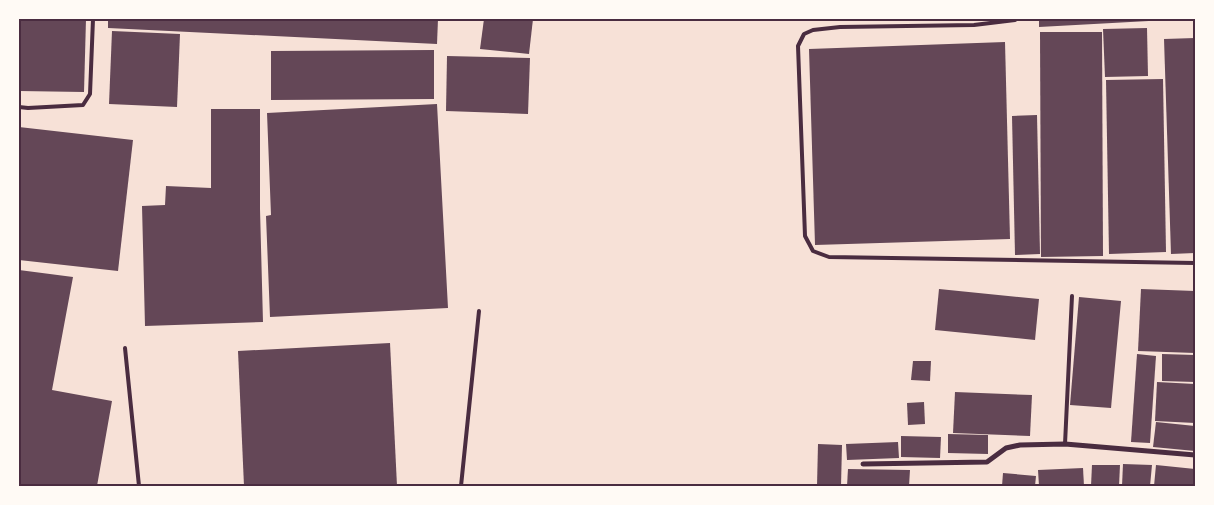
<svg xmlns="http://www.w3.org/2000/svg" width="1214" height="505" font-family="Poppins,sans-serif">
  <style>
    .building { fill: #644757 }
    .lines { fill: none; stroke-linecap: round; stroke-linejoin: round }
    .service { stroke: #4a2c40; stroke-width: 4 }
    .minor { stroke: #4a2c40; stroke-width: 5 }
    .neatline { fill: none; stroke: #4a2c40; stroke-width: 2 }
  </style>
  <rect width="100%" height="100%" fill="#f7e1d7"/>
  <g class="building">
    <path d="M 19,19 L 86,19 L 84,92 L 19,91 Z"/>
    <path d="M 108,19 L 438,19 L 437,44 L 108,28 Z"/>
    <path d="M 484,19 L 533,19 L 529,54 L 480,49 Z"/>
    <path d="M 1039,19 L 1167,19 L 1167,20 L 1039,27 Z"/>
    <path d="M 1147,28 L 1148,76 L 1105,77 L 1103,29 Z"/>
    <path d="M 112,31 L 180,34 L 177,107 L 109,104 Z"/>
    <path d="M 1040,32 L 1102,32 L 1103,256 L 1041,257 Z"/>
    <path d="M 1195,38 L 1195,253 L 1171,254 L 1164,39 Z"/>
    <path d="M 1005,42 L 1010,239 L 815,245 L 809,49 Z"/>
    <path d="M 434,50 L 434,99 L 271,100 L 271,51 Z"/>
    <path d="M 447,56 L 530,58 L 528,114 L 446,111 Z"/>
    <path d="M 1163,79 L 1166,252 L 1109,254 L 1106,80 Z"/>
    <path d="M 437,104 L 448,308 L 270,317 L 266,216 L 271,215 L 267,113 Z"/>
    <path d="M 211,109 L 260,109 L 260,209 L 263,322 L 145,326 L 142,206 L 165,205 L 166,186 L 211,188 Z"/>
    <path d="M 1037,115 L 1040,254 L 1015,255 L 1012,116 Z"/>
    <path d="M 19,127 L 133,140 L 118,271 L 19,260 Z"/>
    <path d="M 19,270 L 73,277 L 52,390 L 112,401 L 97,486 L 19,486 Z"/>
    <path d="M 939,289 L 1039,299 L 1035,340 L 935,330 Z"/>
    <path d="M 1141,289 L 1195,291 L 1195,353 L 1138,351 Z"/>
    <path d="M 1079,297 L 1121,301 L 1111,408 L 1070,405 Z"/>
    <path d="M 390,343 L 397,486 L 244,486 L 238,351 Z"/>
    <path d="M 1137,354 L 1156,356 L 1150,443 L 1131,442 Z"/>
    <path d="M 1162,354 L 1195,355 L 1195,382 L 1162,381 Z"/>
    <path d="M 913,361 L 931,361 L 930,381 L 911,380 Z"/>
    <path d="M 1157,382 L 1195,384 L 1195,423 L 1155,421 Z"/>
    <path d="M 955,392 L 1032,395 L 1030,436 L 953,433 Z"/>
    <path d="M 924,402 L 925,424 L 908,425 L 907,403 Z"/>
    <path d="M 1156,422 L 1195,426 L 1195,451 L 1153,447 Z"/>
    <path d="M 948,434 L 988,435 L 988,454 L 948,453 Z"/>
    <path d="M 901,436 L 941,437 L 940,458 L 901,457 Z"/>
    <path d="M 898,442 L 899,458 L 847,460 L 846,444 Z"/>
    <path d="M 818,444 L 842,445 L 841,486 L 817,486 Z"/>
    <path d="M 1123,464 L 1152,465 L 1150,486 L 1122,486 Z"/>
    <path d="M 1092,465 L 1120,465 L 1119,486 L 1091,486 Z"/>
    <path d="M 1156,465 L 1195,469 L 1195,486 L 1154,486 Z"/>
    <path d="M 1083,468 L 1084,486 L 1039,486 L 1038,470 Z"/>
    <path d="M 848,469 L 910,470 L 909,486 L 847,486 Z"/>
    <path d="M 1003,473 L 1036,476 L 1035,486 L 1002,486 Z"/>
  </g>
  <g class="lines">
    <g class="service">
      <path d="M 1015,20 L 974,25 L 840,27 L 813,30 L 804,34 L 798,46 L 805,236 L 813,251 L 829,257 L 1195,263"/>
      <path d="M 19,107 L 28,108 L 83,105 L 90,94 L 93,19"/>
      <path d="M 125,348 L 139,486"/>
      <path d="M 1065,444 L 1072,296"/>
      <path d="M 461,486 L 479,311"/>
    </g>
    <path class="minor" d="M 863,464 L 987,462 L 1006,448 L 1020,445 L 1065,444 L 1195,455"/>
  </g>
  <rect width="1214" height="505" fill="none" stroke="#fffaf5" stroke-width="40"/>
  <rect x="20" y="20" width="1174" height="465" class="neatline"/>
</svg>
